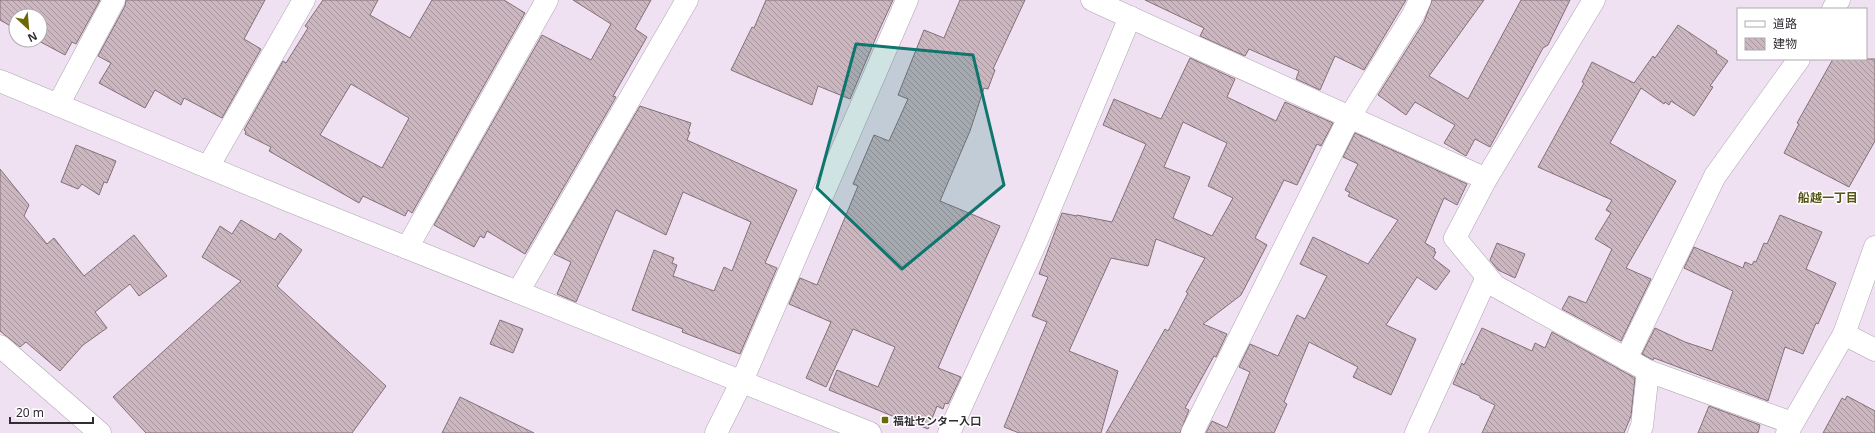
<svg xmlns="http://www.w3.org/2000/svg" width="1875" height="433" font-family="'Noto Sans','Noto Sans JP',sans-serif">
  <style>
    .building { fill: url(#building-back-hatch); stroke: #847079; fill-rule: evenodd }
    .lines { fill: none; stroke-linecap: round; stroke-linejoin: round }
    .minor-casing { stroke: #b0a2b3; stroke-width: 23 }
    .minor { stroke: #fff; stroke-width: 22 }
    .marked { fill: #0f766e; fill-opacity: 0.2; stroke: #0f766e; stroke-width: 3; stroke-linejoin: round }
    .poi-dot { fill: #6d6904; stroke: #fff; stroke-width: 1.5 }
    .labels { text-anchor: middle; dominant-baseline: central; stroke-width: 3; stroke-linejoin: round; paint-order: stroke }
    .poi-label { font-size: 11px; font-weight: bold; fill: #322c33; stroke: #fff; text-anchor: start }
    .neighbourhood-label { font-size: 12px; font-weight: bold; fill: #565417; stroke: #fff }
  </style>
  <defs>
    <pattern id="building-back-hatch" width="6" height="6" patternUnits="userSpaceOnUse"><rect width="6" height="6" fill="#ccb6c0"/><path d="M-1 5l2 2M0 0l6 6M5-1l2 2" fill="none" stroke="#a6949d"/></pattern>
  </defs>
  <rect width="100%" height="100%" fill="#efe1f2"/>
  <g class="building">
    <path d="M 0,0 L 100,0 L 76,44 L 72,42 L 65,55 L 37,40 L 40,40 L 40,16 L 16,16 L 16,29 L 0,20 Z"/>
    <path d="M 126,0 L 265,0 L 244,39 L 261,49 L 222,118 L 184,98 L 181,105 L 155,90 L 145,108 L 99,83 L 111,63 L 98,56 L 125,6 Z"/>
    <path d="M 323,0 L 378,0 L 370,15 L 410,38 L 432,0 L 504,0 L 525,13 L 412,213 L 408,210 L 405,216 L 363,196 L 359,203 L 269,151 L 271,147 L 245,134 L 246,131 L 244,130 L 283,61 L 286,63 L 308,28 L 305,26 ZM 351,84 L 409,118 L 382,168 L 320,135 Z"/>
    <path d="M 573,0 L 651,0 L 635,29 L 647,37 L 613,96 L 616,97 L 525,254 L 487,231 L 484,238 L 480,236 L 474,247 L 434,225 L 542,35 L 591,60 L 611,24 Z"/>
    <path d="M 766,0 L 893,0 L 877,35 L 850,99 L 818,86 L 812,105 L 731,70 L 752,27 L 754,28 Z"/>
    <path d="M 960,0 L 1025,0 L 993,69 L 995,70 L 988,89 L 984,88 L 970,131 L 940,201 L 1000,226 L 938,368 L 961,377 L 948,404 L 945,403 L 943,409 L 937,406 L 928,429 L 911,422 L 907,422 L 829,390 L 837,370 L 878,387 L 895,347 L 853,329 L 826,387 L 806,378 L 831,322 L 789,304 L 800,278 L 817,285 L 858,186 L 853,184 L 874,135 L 889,141 L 908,99 L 898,95 L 924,30 L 944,38 Z"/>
    <path d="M 1145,0 L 1406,0 L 1364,70 L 1335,56 L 1320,90 L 1296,79 L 1299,71 L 1249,49 L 1245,56 L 1200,36 L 1204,28 Z"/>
    <path d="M 1432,0 L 1484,0 L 1429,76 L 1468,99 L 1521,0 L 1570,0 L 1548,45 L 1543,48 L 1490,147 L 1475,139 L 1466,156 L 1444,143 L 1455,125 L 1415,102 L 1406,115 L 1378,95 L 1424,22 Z"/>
    <path d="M 1678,25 L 1717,51 L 1716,53 L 1728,61 L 1710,86 L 1713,87 L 1694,116 L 1671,101 L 1669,105 L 1665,102 L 1664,104 L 1641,88 L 1610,143 L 1676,181 L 1626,268 L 1651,279 L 1621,341 L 1562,309 L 1569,296 L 1586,303 L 1612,249 L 1595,239 L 1611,213 L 1606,210 L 1612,200 L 1538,167 L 1584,83 L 1582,82 L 1592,62 L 1634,83 L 1653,56 L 1655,58 Z"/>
    <path d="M 1190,58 L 1235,79 L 1227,97 L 1276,121 L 1285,102 L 1333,123 L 1321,146 L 1317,144 L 1297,185 L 1284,180 L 1255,238 L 1267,245 L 1241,295 L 1203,324 L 1227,334 L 1216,357 L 1214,356 L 1185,408 L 1189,410 L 1180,433 L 1106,433 L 1165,329 L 1168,331 L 1188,293 L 1186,292 L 1205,258 L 1156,239 L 1148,266 L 1111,258 L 1069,351 L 1118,371 L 1101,433 L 1019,433 L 1004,427 L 1047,322 L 1032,316 L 1048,277 L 1039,274 L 1062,213 L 1077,216 L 1077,215 L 1112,222 L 1146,144 L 1103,125 L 1114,99 L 1161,119 ZM 1183,122 L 1227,143 L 1208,186 L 1233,198 L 1212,236 L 1173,218 L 1190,177 L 1164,167 Z"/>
    <path d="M 1833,59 L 1875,59 L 1875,141 L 1849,187 L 1784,153 L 1799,124 L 1797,123 Z"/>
    <path d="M 640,106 L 691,123 L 688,132 L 690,132 L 687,140 L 797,190 L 765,263 L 777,268 L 740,354 L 682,332 L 683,329 L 632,310 L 654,250 L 674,258 L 672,263 L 677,265 L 673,276 L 714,291 L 724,267 L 732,271 L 751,222 L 683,192 L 666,235 L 616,210 L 576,302 L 557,294 L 571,262 L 554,254 Z"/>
    <path d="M 1355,133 L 1467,184 L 1457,205 L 1444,198 L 1425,243 L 1435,249 L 1434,251 L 1436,252 L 1433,258 L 1450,271 L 1436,290 L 1417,277 L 1386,325 L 1416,339 L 1391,395 L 1353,377 L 1358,367 L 1309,342 L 1284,402 L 1287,404 L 1274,433 L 1206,433 L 1212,421 L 1227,428 L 1250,372 L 1239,367 L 1250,344 L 1278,356 L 1297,315 L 1305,319 L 1327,276 L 1300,264 L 1313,237 L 1368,264 L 1398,220 L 1348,196 L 1350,193 L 1345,190 L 1358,164 L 1343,157 Z"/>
    <path d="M 76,145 L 116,161 L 107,183 L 104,182 L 99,195 L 82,184 L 78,189 L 61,182 Z"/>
    <path d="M 0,169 L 29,205 L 24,216 L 47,244 L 54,238 L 84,276 L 134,235 L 167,276 L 139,296 L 130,284 L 95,312 L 107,328 L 83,345 L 60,371 L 26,342 L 20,347 L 0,331 Z"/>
    <path d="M 1780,215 L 1822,232 L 1806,269 L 1836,283 L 1818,324 L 1816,323 L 1803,354 L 1785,347 L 1768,401 L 1654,358 L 1653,360 L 1642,354 L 1655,328 L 1685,342 L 1712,351 L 1733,291 L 1684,268 L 1694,247 L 1743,268 L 1745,262 L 1752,265 L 1754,261 L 1756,262 L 1764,243 L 1767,244 Z"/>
    <path d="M 241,220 L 275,240 L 280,233 L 302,250 L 277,286 L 386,386 L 352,433 L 146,433 L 113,397 L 241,281 L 202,257 L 220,226 L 232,234 Z"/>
    <path d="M 1497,243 L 1525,254 L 1515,278 L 1498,270 L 1490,260 Z"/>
    <path d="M 500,320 L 523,329 L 513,353 L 490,344 Z"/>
    <path d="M 1482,328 L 1532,351 L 1535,343 L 1545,348 L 1552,332 L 1635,378 L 1631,416 L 1624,433 L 1482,433 L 1495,405 L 1480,398 L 1480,396 L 1453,384 L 1462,363 L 1464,365 Z"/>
    <path d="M 1847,396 L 1875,411 L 1875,433 L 1823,433 L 1842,398 L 1845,400 Z"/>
    <path d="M 460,397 L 534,433 L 442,433 Z"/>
    <path d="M 1709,406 L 1760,425 L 1758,433 L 1698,433 Z"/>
  </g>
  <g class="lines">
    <g class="minor-casing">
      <g id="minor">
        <path d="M 1092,0 L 1486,179"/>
        <path d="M 1594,0 L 1486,179 L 1455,238 L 1495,286 L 1648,371 L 1792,423"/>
        <path d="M 1833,9 L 1839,0"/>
        <path d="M 0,81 L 285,199 L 870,433"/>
        <path d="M 58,105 L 114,0"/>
        <path d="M 208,167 L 304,0"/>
        <path d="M 407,248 L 547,0"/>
        <path d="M 518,292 L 687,0"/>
        <path d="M 1844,334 L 1875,350"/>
        <path d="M 0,346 L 100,433"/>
        <path d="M 1626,359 L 1715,176 L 1799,59"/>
        <path d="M 716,433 L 742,381 L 907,0"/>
        <path d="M 949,433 L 1036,242 L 1130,17"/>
        <path d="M 1192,433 L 1350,116 L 1413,15 L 1420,0"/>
        <path d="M 1416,433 L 1487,277"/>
        <path d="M 1639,433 L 1642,426 L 1648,371"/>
        <path d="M 1787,433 L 1844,334 L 1875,247"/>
      </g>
    </g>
    <use href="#minor" class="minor"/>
  </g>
  <path class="marked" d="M 856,44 L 973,55 L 1004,185 L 902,269 L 817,188 Z"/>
  <rect class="poi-dot" x="881" y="416" width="8" height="8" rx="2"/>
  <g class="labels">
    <g class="poi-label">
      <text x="893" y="420">福祉センター入口</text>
    </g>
    <g class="neighbourhood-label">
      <text x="1828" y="197">船越一丁目</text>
    </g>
  </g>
  <rect x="1737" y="8" width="130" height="52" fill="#ffffff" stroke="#adabad"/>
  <rect x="1745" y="21" width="20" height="6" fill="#ffffff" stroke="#adabad"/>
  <text x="1773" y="28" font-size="12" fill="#322c33">道路</text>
  <rect x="1745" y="38" width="20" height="12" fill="url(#building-back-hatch)" stroke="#adabad"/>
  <text x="1773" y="48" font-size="12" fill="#322c33">建物</text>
  <g transform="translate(28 28) rotate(154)"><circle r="19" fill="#ffffff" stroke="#adabad"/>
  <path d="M0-3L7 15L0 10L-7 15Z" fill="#6d6904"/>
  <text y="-6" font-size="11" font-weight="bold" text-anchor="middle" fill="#322c33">N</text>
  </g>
  <path d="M10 417v6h83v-6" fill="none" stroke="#322c33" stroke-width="2"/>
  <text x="16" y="417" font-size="12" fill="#322c33" stroke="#ffffff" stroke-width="3" paint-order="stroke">20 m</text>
</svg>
